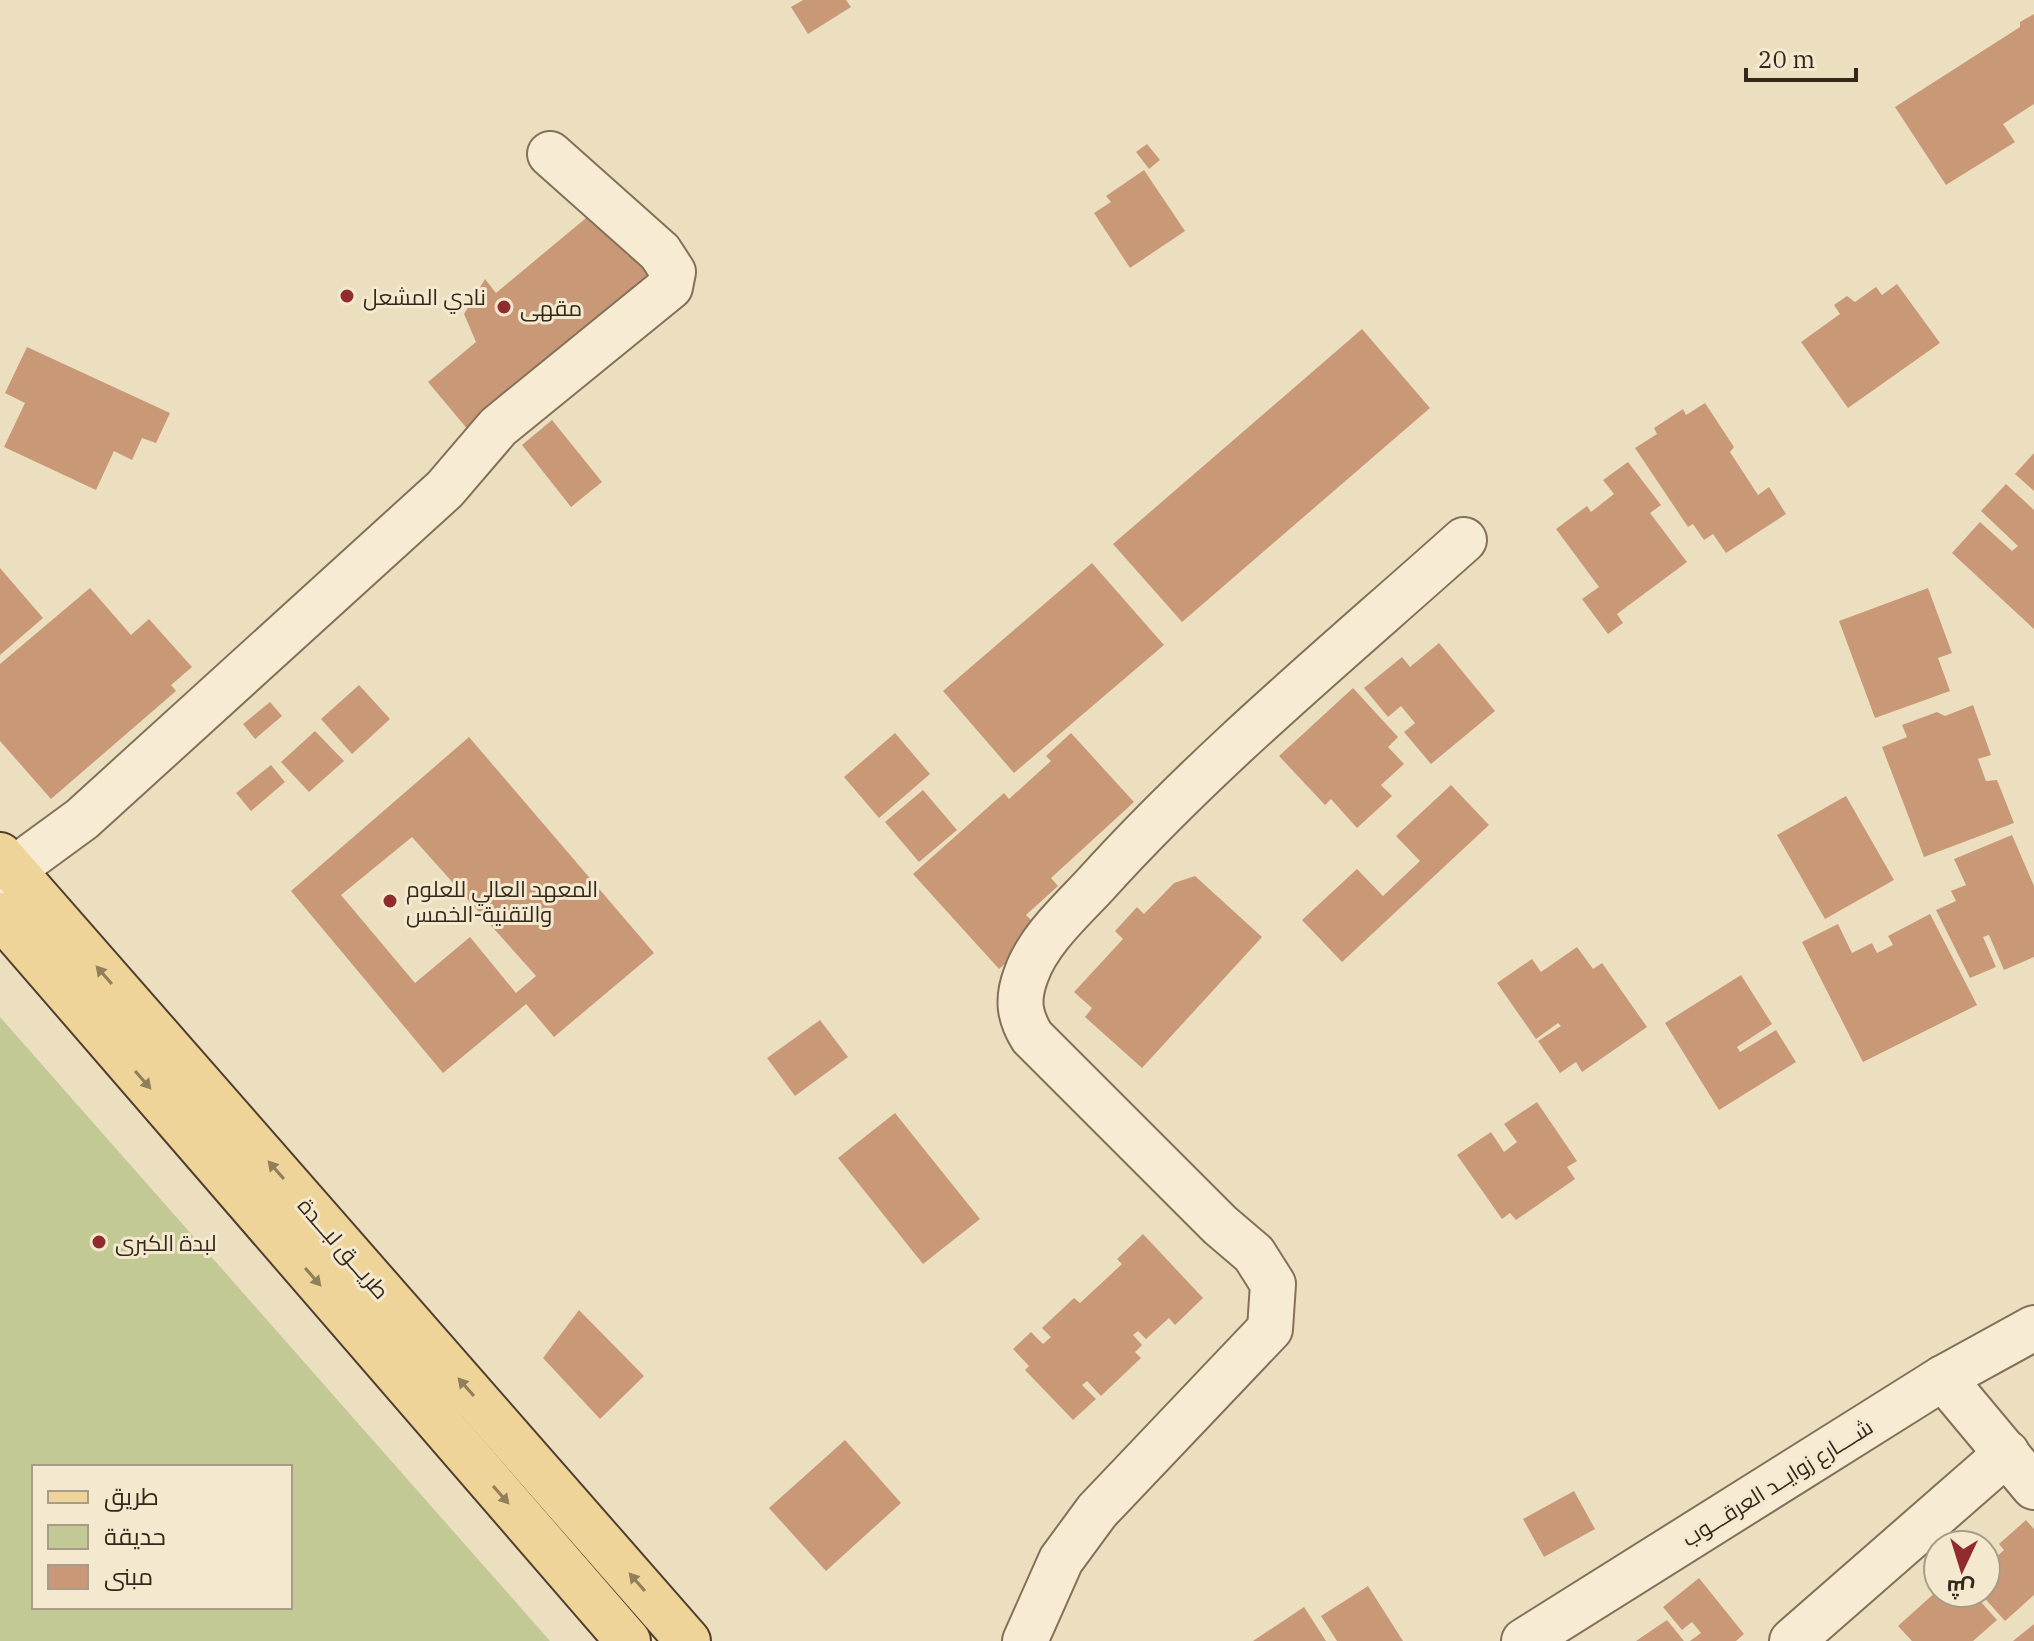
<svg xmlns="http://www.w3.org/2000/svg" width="2034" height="1641" font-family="'IBM Plex Serif',Cairo,serif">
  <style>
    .green { fill: #c3c995; fill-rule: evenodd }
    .building { fill: #c99977; fill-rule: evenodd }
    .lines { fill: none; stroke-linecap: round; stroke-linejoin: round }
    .minor-casing { stroke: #847059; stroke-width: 48 }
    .major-casing { stroke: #523e2d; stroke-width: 48 }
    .minor { stroke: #f7ecd3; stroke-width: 44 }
    .major { stroke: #eed499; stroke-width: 44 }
    .oneway { fill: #917e5b }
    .poi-dot { fill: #902c2c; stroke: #f4e9cf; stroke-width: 3 }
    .labels { text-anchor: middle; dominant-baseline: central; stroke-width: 6; stroke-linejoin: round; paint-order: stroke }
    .poi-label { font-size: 22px; fill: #34281d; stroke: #f4e9cf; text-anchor: start }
    .street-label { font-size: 22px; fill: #34281d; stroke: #f4e9cf }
  </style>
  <rect width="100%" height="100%" fill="#ecdfc0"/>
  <path class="green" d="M 0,1017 L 550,1641 L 0,1641 ZM 34,1467 L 290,1467 L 290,1607 L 34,1607 Z"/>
  <g class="building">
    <path d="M 803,0 L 846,0 L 851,7 L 808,34 L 791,7 Z"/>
    <path d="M 2034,14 L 2034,104 L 2003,124 L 2015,142 L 1946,185 L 1895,107 L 2020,27 L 2020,22 Z"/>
    <path d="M 1147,144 L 1160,160 L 1149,169 L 1136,152 Z"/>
    <path d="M 1144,170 L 1185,231 L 1130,268 L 1094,213 L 1111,202 L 1106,196 Z"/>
    <path d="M 592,213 L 628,256 L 640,246 L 667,277 L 474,437 L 428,382 L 476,342 L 464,314 L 485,279 L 496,293 Z"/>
    <path d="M 1897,284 L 1940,343 L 1848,408 L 1801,342 L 1840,314 L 1834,305 L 1847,296 L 1855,302 L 1876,287 L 1882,295 Z"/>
    <path d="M 1362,329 L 1430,408 L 1182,622 L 1113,544 Z"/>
    <path d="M 27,347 L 170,413 L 156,443 L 142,438 L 132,460 L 114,451 L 96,490 L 4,447 L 25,403 L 5,393 Z"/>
    <path d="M 1705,403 L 1734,447 L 1730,452 L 1758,495 L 1769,487 L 1786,514 L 1726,553 L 1713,534 L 1704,540 L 1693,524 L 1688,527 L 1635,448 L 1657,434 L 1654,428 L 1683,409 L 1686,415 Z"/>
    <path d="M 552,420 L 602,482 L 571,507 L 522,445 Z"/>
    <path d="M 2034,453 L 2034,491 L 2015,474 Z"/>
    <path d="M 1628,462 L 1661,505 L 1650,513 L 1687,562 L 1617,614 L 1623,623 L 1608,634 L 1582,599 L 1599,587 L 1556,529 L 1587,506 L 1591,512 L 1614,494 L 1603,480 Z"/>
    <path d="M 2006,484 L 2034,510 L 2034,629 L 1952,553 L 1980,522 L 2012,551 L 2018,546 L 1981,511 Z"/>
    <path d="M 1092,563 L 1164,645 L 1014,773 L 943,691 Z"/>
    <path d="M 0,568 L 43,618 L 0,655 Z"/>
    <path d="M 90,588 L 131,635 L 149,619 L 192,667 L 171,685 L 176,691 L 51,799 L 0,741 L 0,664 Z"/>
    <path d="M 1928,588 L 1952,653 L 1938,658 L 1950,691 L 1875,718 L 1839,621 Z"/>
    <path d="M 1439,643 L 1495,711 L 1431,764 L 1404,732 L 1415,723 L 1401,706 L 1388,717 L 1364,688 L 1402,657 L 1410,667 Z"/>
    <path d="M 359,685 L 390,719 L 352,754 L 321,719 Z"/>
    <path d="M 1353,688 L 1398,737 L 1388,747 L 1404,764 L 1381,785 L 1392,796 L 1357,828 L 1331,799 L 1325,805 L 1279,756 Z"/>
    <path d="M 270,702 L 282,716 L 255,739 L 243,724 Z"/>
    <path d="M 1973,705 L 1991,755 L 1978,759 L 1986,781 L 1997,780 L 2014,823 L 1924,857 L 1882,747 L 1907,737 L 1902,725 L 1937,712 L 1945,716 Z"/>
    <path d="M 315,731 L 344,761 L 309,792 L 281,762 Z"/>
    <path d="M 895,733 L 930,774 L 879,818 L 844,777 Z"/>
    <path d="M 1071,733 L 1134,802 L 1051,878 L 1058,886 L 1026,915 L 1034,923 L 1019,936 L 1027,945 L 999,969 L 913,874 L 1004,793 L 1009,799 L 1051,761 L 1046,756 Z"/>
    <path d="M 469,737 L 654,953 L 554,1037 L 526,1004 L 443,1073 L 291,891 ZM 412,837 L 536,976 L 516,993 L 470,937 L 415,983 L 341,895 Z"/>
    <path d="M 271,765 L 285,782 L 251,811 L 236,793 Z"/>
    <path d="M 1451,785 L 1489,825 L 1342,962 L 1302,920 L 1357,869 L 1383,896 L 1420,861 L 1396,836 Z"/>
    <path d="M 923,790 L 957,830 L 919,862 L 885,822 Z"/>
    <path d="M 1846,796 L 1894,880 L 1825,919 L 1777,835 Z"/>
    <path d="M 2012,835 L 2034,886 L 2034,957 L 2004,970 L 1989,935 L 1983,937 L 1996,967 L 1970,978 L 1936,910 L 1956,901 L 1951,891 L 1966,885 L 1954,859 Z"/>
    <path d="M 1195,876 L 1262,937 L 1142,1068 L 1085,1017 L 1092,1008 L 1074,992 L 1123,939 L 1115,931 L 1137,907 L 1144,914 L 1174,883 Z"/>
    <path d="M 1930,914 L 1977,1005 L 1863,1062 L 1802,942 L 1838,924 L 1852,953 L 1872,943 L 1877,953 L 1893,945 L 1888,936 Z"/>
    <path d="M 1577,947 L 1593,969 L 1602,963 L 1647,1027 L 1582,1072 L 1576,1062 L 1560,1073 L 1538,1041 L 1561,1026 L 1558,1023 L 1536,1039 L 1497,983 L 1532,959 L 1541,972 Z"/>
    <path d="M 1741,975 L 1772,1024 L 1737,1047 L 1740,1052 L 1776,1030 L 1796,1062 L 1719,1110 L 1665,1023 Z"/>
    <path d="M 820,1020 L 848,1057 L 795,1096 L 767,1058 Z"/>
    <path d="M 1537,1102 L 1577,1161 L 1567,1167 L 1575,1179 L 1516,1220 L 1510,1213 L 1502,1219 L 1457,1155 L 1491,1132 L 1504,1152 L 1517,1142 L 1504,1124 Z"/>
    <path d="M 895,1113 L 980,1219 L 923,1264 L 838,1158 Z"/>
    <path d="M 1143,1234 L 1203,1298 L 1175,1325 L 1169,1318 L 1146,1339 L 1138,1331 L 1133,1335 L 1142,1345 L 1135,1352 L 1141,1358 L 1101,1396 L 1087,1381 L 1082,1385 L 1096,1399 L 1073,1420 L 1025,1370 L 1029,1366 L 1013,1349 L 1031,1332 L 1043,1344 L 1051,1337 L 1042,1328 L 1074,1298 L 1080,1303 L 1122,1264 L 1117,1259 Z"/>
    <path d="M 579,1310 L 644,1376 L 600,1419 L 543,1358 Z"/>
    <path d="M 845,1440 L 901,1503 L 826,1571 L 769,1508 Z"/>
    <path d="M 1574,1491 L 1595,1529 L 1544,1557 L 1523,1519 Z"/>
    <path d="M 2026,1520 L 2034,1529 L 2034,1595 L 2005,1621 L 1980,1593 L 1986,1593 L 1986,1557 L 1992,1561 L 2004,1550 L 1999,1544 Z"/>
    <path d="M 1699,1578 L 1744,1634 L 1736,1641 L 1690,1641 L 1701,1633 L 1692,1622 L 1682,1630 L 1663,1607 Z"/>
    <path d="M 1368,1586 L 1403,1641 L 1337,1641 L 1321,1616 Z"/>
    <path d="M 1938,1590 L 1973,1593 L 1997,1620 L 1973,1641 L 1912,1641 L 1898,1626 Z"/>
    <path d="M 1304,1607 L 1326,1641 L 1253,1641 Z"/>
    <path d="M 1667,1620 L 1684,1641 L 1636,1641 Z"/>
    <path d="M 2034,1624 L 2034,1641 L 2013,1641 Z"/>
  </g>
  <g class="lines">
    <g class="minor-casing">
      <g id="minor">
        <path d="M 0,879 L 82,819 L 445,489 L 498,427 L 670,287 L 673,272 L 660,252 L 550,154"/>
        <path d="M 1943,1378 L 2034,1487"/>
        <path d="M 1025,1641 L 1061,1560 L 1097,1511 L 1270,1329 L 1273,1284 L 1254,1254 L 1220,1225 L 1032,1037 C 1019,1016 1017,999 1026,975 C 1038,940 1072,910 1096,884 C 1208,760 1339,652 1464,540"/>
        <path d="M 1524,1641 L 1943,1378 L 2034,1328"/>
        <path d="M 1792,1641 L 2007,1453"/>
      </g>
    </g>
    <g class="major-casing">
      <g id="major">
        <path d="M 0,855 L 688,1641"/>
        <path d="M 0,915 L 628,1641"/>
      </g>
    </g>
    <use href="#minor" class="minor"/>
    <use href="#major" class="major"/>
  </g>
  <defs><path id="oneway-solid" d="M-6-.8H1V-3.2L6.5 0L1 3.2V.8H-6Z" transform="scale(2)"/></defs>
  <g class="oneway">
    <use href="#oneway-solid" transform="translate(104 975) rotate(-131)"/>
    <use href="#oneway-solid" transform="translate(143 1080) rotate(49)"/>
    <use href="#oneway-solid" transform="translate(276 1170) rotate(-131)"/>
    <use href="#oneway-solid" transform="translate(313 1277) rotate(49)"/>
    <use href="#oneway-solid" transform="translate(466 1387) rotate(-131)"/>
    <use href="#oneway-solid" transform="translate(501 1495) rotate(49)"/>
    <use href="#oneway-solid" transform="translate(637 1582) rotate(-131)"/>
  </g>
  <g class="poi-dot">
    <circle cx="347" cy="296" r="8"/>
    <circle cx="504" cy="307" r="8"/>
    <circle cx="390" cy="901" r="8"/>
    <circle cx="99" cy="1242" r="8"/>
  </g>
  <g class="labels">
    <g class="poi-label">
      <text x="363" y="296">نادي المشعل</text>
      <text x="520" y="307">مقهى</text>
      <text x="406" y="888">المعهد العالي للعلوم<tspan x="406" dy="25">والتقنية-الخمس</tspan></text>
      <text x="115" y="1242">لبدة الكبرى</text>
    </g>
    <g class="street-label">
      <text transform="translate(344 1248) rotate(49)">طريـــق لبـــدة</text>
      <text transform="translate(1777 1482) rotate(-32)">شــــارع زوايــد العرقـــوب</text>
    </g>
  </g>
  <rect x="32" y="1465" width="260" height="144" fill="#f4e9cf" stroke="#a79c88" stroke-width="2"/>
  <rect x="48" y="1491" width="40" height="12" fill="#eed499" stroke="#a79c88" stroke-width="2"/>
  <text x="104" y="1505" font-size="24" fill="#34281d">طريق</text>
  <rect x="48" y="1525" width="40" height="24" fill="#c3c995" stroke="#a79c88" stroke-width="2"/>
  <text x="104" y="1545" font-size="24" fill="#34281d">حديقة</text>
  <rect x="48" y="1565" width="40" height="24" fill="#c99977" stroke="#a79c88" stroke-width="2"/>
  <text x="104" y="1585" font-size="24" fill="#34281d">مبنى</text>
  <g transform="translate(1962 1569) rotate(184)"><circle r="38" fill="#f4e9cf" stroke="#a79c88" stroke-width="2"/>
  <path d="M0-6L14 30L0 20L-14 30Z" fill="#902c2c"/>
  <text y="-12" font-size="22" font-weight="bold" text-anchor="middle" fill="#34281d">ش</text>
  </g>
  <path d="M1746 68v12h110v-12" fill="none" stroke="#34281d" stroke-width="4"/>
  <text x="1758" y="68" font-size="24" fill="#34281d" stroke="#f4e9cf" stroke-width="6" paint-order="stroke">20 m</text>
</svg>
